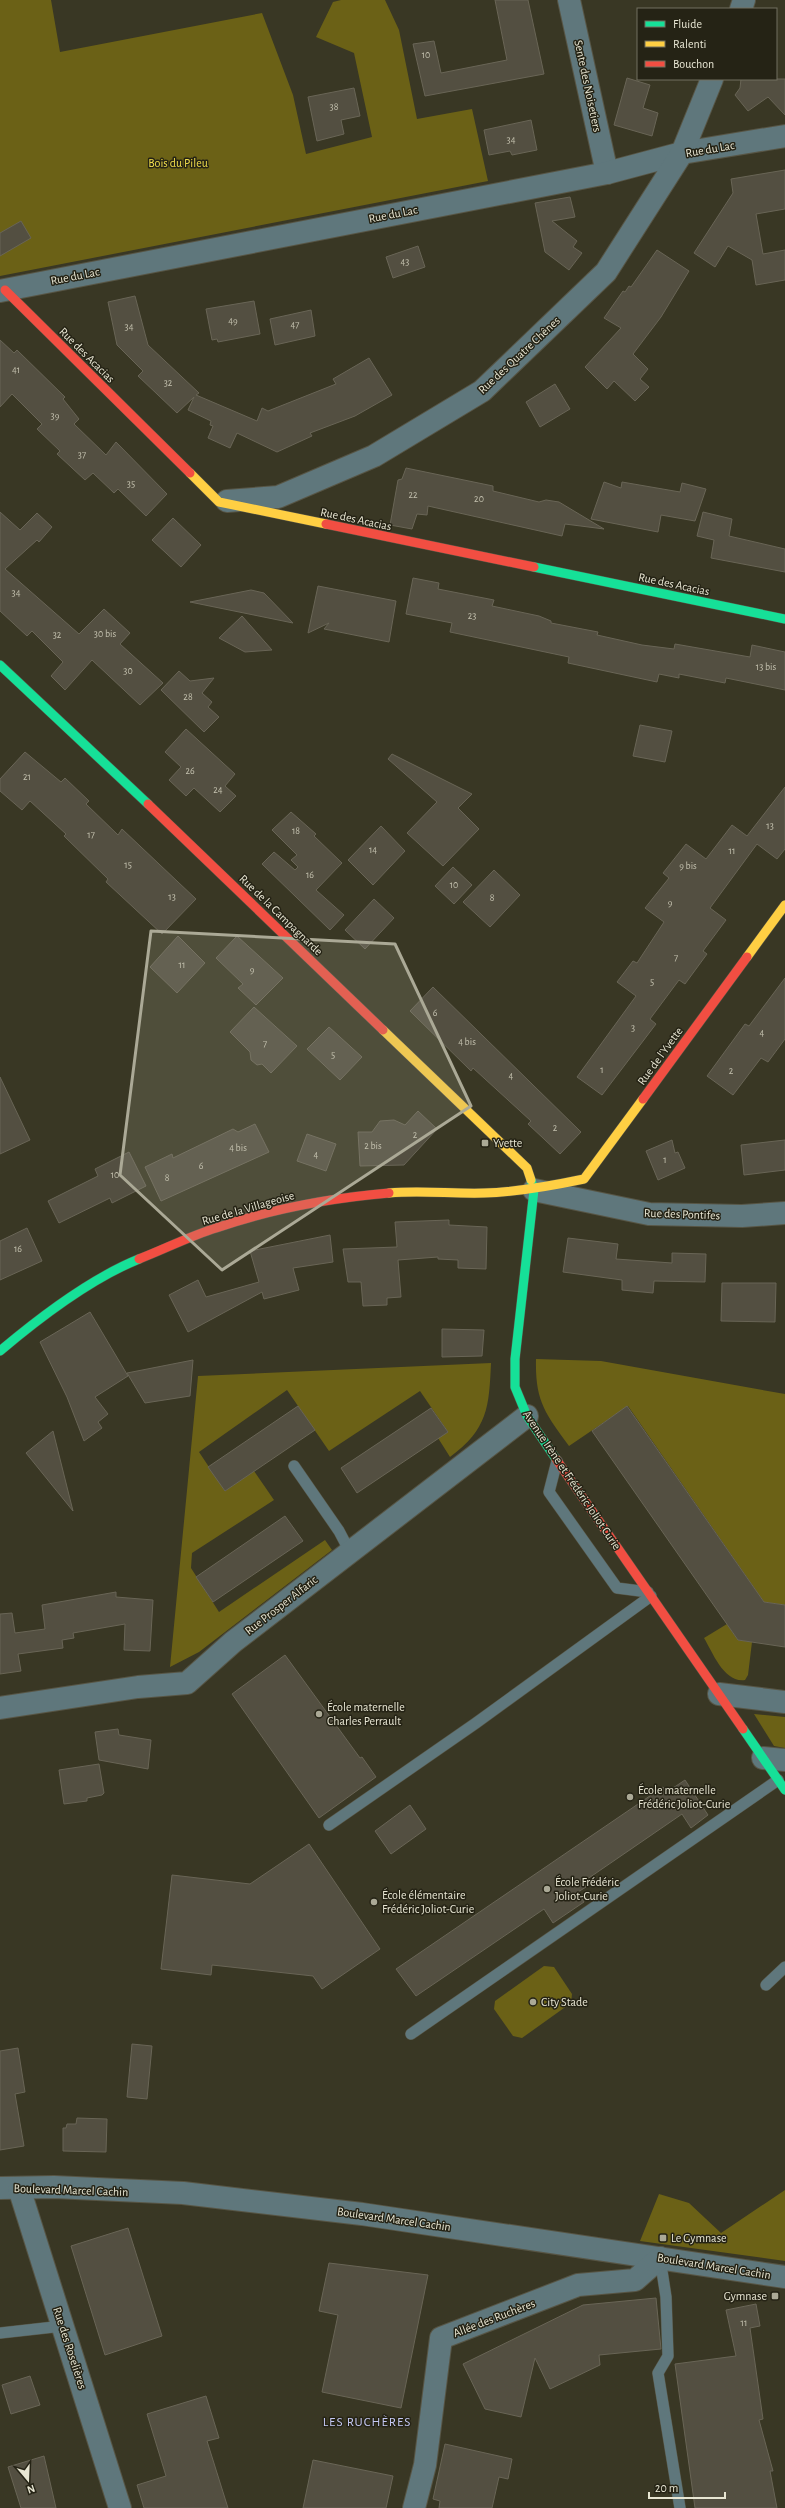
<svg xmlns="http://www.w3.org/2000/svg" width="785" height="2508" font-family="'Alegreya Sans',sans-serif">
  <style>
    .green { fill: #6b6116 }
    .building { fill: #534f41; stroke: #696556 }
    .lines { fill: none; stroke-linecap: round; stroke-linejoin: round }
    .lane-casing { stroke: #575545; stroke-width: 12 }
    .street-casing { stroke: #575545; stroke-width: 24 }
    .fast-casing { stroke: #575545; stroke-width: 10 }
    .slow-casing { stroke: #575545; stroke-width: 10 }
    .jam-casing { stroke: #575545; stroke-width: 10 }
    .lane { stroke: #5f777c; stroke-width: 11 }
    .street { stroke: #5f777c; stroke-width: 22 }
    .fast { stroke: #16e098; stroke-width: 9 }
    .slow { stroke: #ffcf43; stroke-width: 9 }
    .jam { stroke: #f24e42; stroke-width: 9 }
    .marked { fill: #aba996; fill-opacity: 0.2; stroke: #aba996; stroke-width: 3; stroke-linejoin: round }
    .poi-dot { fill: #aba996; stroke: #252315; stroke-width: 1.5 }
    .labels { text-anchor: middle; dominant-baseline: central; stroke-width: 3; stroke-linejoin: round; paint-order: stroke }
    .number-label { font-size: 10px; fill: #c3c0ae }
    .street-label { font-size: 12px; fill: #e8e6d3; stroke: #252315 }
    .park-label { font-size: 12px; fill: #f3df4c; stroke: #252315 }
    .poi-label { font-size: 12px; fill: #e8e6d3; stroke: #252315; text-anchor: start }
    .neighbourhood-label { font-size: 13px; letter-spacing: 1px; fill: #c5c9f4; stroke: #252315 }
  </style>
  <rect width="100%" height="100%" fill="#393724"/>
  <g class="green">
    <path d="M 0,0 L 51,0 L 60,52 L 262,13 L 293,95 L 306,154 L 372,137 L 354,53 L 316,37 L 333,2 L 341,0 L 385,0 L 399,30 L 417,119 L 472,109 L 488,181 L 0,276 Z"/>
    <path d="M 536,1359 L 601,1361 L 785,1394 L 785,1605 L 764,1602 L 628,1406 L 569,1446 C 545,1413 535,1401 536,1359 Z"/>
    <path d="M 491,1363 C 489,1407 488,1429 450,1457 L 438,1438 L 448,1432 L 420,1391 L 329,1451 L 287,1390 L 199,1452 L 225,1491 L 254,1471 L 274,1500 L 192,1553 L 191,1568 L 219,1612 L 325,1540 L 332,1550 L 199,1652 L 170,1667 L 198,1376 Z"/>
    <path d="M 727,1624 L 738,1640 L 752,1642 L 748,1675 L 745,1680 C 724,1683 713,1653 704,1638 Z"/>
    <path d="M 754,1714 L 785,1717 L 785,1748 L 774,1746 Z"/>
    <path d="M 544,1966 L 554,1967 L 572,1994 L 571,2003 L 522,2038 L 513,2036 L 494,2009 L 495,2001 Z"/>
    <path d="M 785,2190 L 785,2261 L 640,2241 L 659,2194 L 689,2203 L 721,2233 Z"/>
  </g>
  <g class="building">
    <path d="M 495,0 L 528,0 L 544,74 L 425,96 L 413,44 L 434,41 L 441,73 L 507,60 Z"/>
    <path d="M 627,78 L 650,85 L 643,108 L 658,113 L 652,136 L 614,125 Z"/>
    <path d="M 741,79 L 785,79 L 785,115 L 768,97 L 748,111 L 735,95 L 740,88 Z"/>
    <path d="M 354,88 L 360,116 L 341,120 L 344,134 L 317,141 L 308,97 Z"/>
    <path d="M 531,120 L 537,150 L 512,155 L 510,151 L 489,155 L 484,130 Z"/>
    <path d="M 785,170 L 785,209 L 756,214 L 763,254 L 785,250 L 785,280 L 756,285 L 752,260 L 728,246 L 715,267 L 694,253 L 733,193 L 731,179 Z"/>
    <path d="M 570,197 L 575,217 L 552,221 L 577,241 L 573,247 L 582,253 L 569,270 L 545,252 L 535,203 Z"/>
    <path d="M 21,221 L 31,238 L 0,256 L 0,233 Z"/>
    <path d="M 418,246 L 425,267 L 393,278 L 386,257 Z"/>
    <path d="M 657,250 L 689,271 L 661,317 L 633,354 L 648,369 L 640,379 L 649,387 L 635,401 L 614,381 L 607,389 L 585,367 L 621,328 L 604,318 L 623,291 L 625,292 L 629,286 L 631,287 Z"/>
    <path d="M 135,296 L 148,345 L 199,393 L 196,395 L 257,421 L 262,408 L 268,411 L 336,384 L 333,379 L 369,358 L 392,395 L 355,416 L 310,433 L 312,436 L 277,452 L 237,433 L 230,448 L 208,438 L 213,426 L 210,425 L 211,421 L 188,410 L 194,397 L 177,413 L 138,376 L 143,371 L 117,345 L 108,302 Z"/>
    <path d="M 254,301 L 260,334 L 218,342 L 217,339 L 212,340 L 206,309 Z"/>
    <path d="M 311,310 L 315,336 L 275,345 L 270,319 Z"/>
    <path d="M 0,340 L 14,353 L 17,350 L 65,397 L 63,399 L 79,419 L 74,424 L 106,455 L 116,442 L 167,494 L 146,516 L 118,489 L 114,493 L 93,473 L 85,480 L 57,454 L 60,451 L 37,429 L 42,424 L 12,394 L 0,407 Z"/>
    <path d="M 555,384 L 570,409 L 540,427 L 526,402 Z"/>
    <path d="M 406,468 L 493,486 L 493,491 L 539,502 L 546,500 L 559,502 L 604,529 L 565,524 L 562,536 L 428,506 L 427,515 L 417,514 L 412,529 L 390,525 L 398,480 L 402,479 Z"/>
    <path d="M 604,482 L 621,488 L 622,482 L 680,492 L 682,483 L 706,489 L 695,521 L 661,515 L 658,532 L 591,519 Z"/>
    <path d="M 0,512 L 20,530 L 37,513 L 52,527 L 39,542 L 37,540 L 5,569 L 79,634 L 104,609 L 130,633 L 120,644 L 163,683 L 140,705 L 92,660 L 65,690 L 51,676 L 63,662 L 32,631 L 27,636 L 0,611 Z"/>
    <path d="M 703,512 L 732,519 L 729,536 L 785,549 L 785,572 L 711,558 L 714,540 L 697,536 Z"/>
    <path d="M 173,518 L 201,545 L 181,567 L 152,540 Z"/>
    <path d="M 413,578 L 439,583 L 438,589 L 494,600 L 492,606 L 539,616 L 551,621 L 551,623 L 598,632 L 597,635 L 642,645 L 674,649 L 675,644 L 750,657 L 752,645 L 785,652 L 785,690 L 726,678 L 725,683 L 679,674 L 679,678 L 659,674 L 657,682 L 568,663 L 569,657 L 450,632 L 452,623 L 406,614 Z"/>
    <path d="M 318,586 L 396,601 L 389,642 L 324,629 L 329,623 L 308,633 Z"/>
    <path d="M 251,590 L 264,593 L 293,623 L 190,602 Z"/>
    <path d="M 242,616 L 272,650 L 245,652 L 219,638 Z"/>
    <path d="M 179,671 L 190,681 L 214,678 L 202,693 L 212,702 L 208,707 L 219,717 L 204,732 L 161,690 Z"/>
    <path d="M 640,725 L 672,731 L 665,762 L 633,756 Z"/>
    <path d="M 186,729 L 235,774 L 225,786 L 236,796 L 220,812 L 194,788 L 186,796 L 169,780 L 181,767 L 165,752 Z"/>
    <path d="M 25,752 L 61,782 L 65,778 L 89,801 L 86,804 L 118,835 L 122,829 L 196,899 L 162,934 L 106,882 L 108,879 L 64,836 L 66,834 L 30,801 L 22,810 L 0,791 L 0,779 Z"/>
    <path d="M 392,754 L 472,794 L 458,808 L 479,829 L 443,866 L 407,833 L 437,802 L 388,759 Z"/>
    <path d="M 785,787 L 785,849 L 777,859 L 757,844 L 710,908 L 726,920 L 703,951 L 707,954 L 685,984 L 679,980 L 650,1019 L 656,1024 L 602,1095 L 577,1077 L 636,996 L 617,982 L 633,961 L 637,963 L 664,922 L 645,908 L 669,878 L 663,873 L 686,844 L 706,859 L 732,825 L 747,836 Z"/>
    <path d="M 291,812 L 316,834 L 314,836 L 342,863 L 316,890 L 344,915 L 330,930 L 262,864 L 274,852 L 295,870 L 298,867 L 291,860 L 297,855 L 272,830 Z"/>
    <path d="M 381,826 L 405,851 L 373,885 L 348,860 Z"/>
    <path d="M 453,867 L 472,885 L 454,904 L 435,886 Z"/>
    <path d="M 494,870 L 520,895 L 490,927 L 463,902 Z"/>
    <path d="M 374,899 L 394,918 L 365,949 L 345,930 Z"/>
    <path d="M 178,936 L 205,963 L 177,993 L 150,967 Z"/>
    <path d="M 237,936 L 283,978 L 256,1005 L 238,988 L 243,984 L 216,958 Z"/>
    <path d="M 785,978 L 785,1039 L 768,1062 L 761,1058 L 733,1095 L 707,1076 L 745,1024 L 749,1026 Z"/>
    <path d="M 433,987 L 581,1132 L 560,1154 L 528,1124 L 531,1121 L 473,1068 L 471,1071 L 410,1011 Z"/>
    <path d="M 254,1007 L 297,1046 L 271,1073 L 262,1064 L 257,1065 L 251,1060 L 250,1052 L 230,1032 Z"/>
    <path d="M 329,1027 L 362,1057 L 340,1080 L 307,1049 Z"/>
    <path d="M 0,1077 L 30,1140 L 0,1154 Z"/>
    <path d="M 418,1111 L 437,1129 L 404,1165 L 360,1166 L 358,1132 L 372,1132 L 380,1121 L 394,1120 L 405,1125 Z"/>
    <path d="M 255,1124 L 269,1152 L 161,1201 L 145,1167 L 172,1154 L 173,1158 L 233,1129 L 238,1132 Z"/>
    <path d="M 307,1134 L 336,1144 L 326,1171 L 297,1161 Z"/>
    <path d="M 672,1140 L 675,1153 L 678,1152 L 685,1168 L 658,1180 L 646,1151 Z"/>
    <path d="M 785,1140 L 785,1170 L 744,1175 L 741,1145 Z"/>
    <path d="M 129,1152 L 146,1186 L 112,1203 L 110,1198 L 59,1223 L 48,1201 L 98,1176 L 95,1169 Z"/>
    <path d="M 449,1220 L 449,1225 L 487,1227 L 486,1269 L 458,1268 L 458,1260 L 438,1259 L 438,1257 L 398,1260 L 401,1297 L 387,1298 L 387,1305 L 363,1306 L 361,1282 L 348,1282 L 343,1249 L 397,1247 L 395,1222 Z"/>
    <path d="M 27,1228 L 42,1261 L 0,1280 L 0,1241 Z"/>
    <path d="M 330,1235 L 333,1262 L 293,1268 L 299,1290 L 264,1299 L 262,1292 L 188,1332 L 169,1295 L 198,1280 L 206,1297 L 259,1282 L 250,1251 Z"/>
    <path d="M 568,1238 L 618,1244 L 616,1259 L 672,1263 L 672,1253 L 706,1254 L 705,1282 L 654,1281 L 653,1293 L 622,1290 L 622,1280 L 563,1272 Z"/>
    <path d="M 722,1283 L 776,1283 L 775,1322 L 721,1321 Z"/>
    <path d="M 90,1312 L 128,1376 L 95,1397 L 108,1414 L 98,1422 L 102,1428 L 84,1441 L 67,1397 L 40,1342 Z"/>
    <path d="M 442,1329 L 484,1330 L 482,1356 L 442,1357 Z"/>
    <path d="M 193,1360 L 190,1396 L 145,1403 L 127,1373 Z"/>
    <path d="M 298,1406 L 315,1430 L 225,1491 L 208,1467 Z"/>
    <path d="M 627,1406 L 764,1602 L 785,1605 L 785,1647 L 738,1640 L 592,1431 Z"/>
    <path d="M 431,1408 L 448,1432 L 357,1493 L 341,1468 Z"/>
    <path d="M 53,1431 L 73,1511 L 26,1453 Z"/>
    <path d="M 285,1516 L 303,1541 L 213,1602 L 196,1577 Z"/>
    <path d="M 116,1592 L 116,1597 L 153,1600 L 150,1651 L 124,1650 L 125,1624 L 73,1633 L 74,1638 L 62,1640 L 63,1648 L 18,1654 L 21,1671 L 0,1674 L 0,1614 L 12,1613 L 15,1633 L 45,1629 L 42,1605 Z"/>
    <path d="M 285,1655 L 360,1758 L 362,1757 L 376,1777 L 319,1818 L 232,1694 Z"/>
    <path d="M 118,1729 L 119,1735 L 151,1740 L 148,1769 L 99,1760 L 95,1732 Z"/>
    <path d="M 99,1764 L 104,1793 L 102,1795 L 87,1798 L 87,1801 L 64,1804 L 59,1770 Z"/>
    <path d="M 685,1780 L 708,1815 L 691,1828 L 682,1814 L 583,1882 L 586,1887 L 578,1892 L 584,1902 L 553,1923 L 544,1909 L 416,1996 L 396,1969 L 663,1787 L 667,1792 Z"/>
    <path d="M 410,1805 L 426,1829 L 391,1854 L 375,1831 Z"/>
    <path d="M 309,1844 L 380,1949 L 322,1989 L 313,1976 L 212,1965 L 211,1975 L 161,1969 L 172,1875 L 250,1884 Z"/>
    <path d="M 132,2044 L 152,2046 L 147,2099 L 127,2097 Z"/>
    <path d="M 18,2048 L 25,2092 L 15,2094 L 24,2146 L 0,2150 L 0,2051 Z"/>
    <path d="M 77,2118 L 107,2119 L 106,2152 L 63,2151 L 63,2128 L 66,2128 L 67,2124 L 76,2124 Z"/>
    <path d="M 128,2228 L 162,2336 L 105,2355 L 71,2246 Z"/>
    <path d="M 329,2263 L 428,2275 L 401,2408 L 322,2392 L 338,2315 L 319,2311 Z"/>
    <path d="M 656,2298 L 661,2349 L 599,2355 L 600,2365 L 550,2389 L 535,2358 L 521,2417 L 485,2409 L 463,2364 L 583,2305 Z"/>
    <path d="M 756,2304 L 760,2326 L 750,2328 L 763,2419 L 759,2420 L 773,2471 L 770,2471 L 777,2508 L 695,2508 L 675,2364 L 736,2356 L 726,2310 Z"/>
    <path d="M 30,2376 L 40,2405 L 11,2414 L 2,2385 Z"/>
    <path d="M 206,2396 L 219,2438 L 207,2441 L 228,2508 L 144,2508 L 137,2485 L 166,2476 L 147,2414 Z"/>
    <path d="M 445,2444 L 512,2459 L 508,2479 L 499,2477 L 492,2508 L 439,2508 L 440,2501 L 433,2499 Z"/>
    <path d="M 44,2456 L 56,2508 L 21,2508 L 8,2467 Z"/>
    <path d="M 313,2460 L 393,2476 L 386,2508 L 303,2508 Z"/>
  </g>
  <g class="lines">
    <g class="lane-casing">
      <g id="lane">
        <path d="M 557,1461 L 549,1492 L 617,1588 L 648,1592"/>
        <path d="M 294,1466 L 339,1531 L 350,1552"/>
        <path d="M 329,1825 L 476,1723 L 651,1596"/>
        <path d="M 766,1985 L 785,1967"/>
        <path d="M 411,2034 L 778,1780"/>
        <path d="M 660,2258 L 666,2297 L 668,2356 L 658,2373 L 680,2508"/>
        <path d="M 0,2333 L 63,2326"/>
      </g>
    </g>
    <g class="street-casing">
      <g id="street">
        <path d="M 569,0 L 607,173"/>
        <path d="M 741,9 L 744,0"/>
        <path d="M 0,291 L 607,173 L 682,153 L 785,136"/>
        <path d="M 227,501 L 278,497 L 374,456 L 482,391 L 606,272 L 682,153 L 712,79"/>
        <path d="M 534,1190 L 649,1214 L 742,1216 L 785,1213"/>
        <path d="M 719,1694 L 785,1702"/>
        <path d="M 0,1708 L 138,1687 L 187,1683 L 233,1642 L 527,1416"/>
        <path d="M 763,1758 L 785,1760"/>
        <path d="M 0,2188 L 54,2187 L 183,2193 L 362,2214 L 785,2277"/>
        <path d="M 19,2188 L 120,2508"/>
        <path d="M 414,2508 L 425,2465 L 441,2338 L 578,2285 L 635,2280 L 660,2258"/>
      </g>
    </g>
    <g class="fast-casing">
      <g id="fast">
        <path d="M 534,567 L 785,619"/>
        <path d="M 0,665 L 148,804"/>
        <path d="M 531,1180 L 534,1190 L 515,1359 L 515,1387 L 527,1416 L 556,1459"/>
        <path d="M 0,1351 C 39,1318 92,1278 139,1259"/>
        <path d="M 743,1729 L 785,1790"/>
      </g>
    </g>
    <g class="slow-casing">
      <g id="slow">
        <path d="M 190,473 L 219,502 L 326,524"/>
        <path d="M 747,957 L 785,905"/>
        <path d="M 383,1030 L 527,1168 L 531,1180"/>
        <path d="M 389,1193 C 421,1190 452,1194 484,1193 C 518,1192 551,1186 584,1179 L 643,1099"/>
      </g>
    </g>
    <g class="jam-casing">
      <g id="jam">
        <path d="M 5,290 L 190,473"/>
        <path d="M 326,524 L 534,567"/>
        <path d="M 148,804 L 383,1030"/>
        <path d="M 643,1099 L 747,957"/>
        <path d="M 139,1259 C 165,1249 190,1236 216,1228 C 271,1209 331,1198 389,1193"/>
        <path d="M 556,1459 L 743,1729"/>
      </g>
    </g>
    <use href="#lane" class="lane"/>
    <use href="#street" class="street"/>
    <use href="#fast" class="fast"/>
    <use href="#slow" class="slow"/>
    <use href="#jam" class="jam"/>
  </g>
  <path class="marked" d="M 151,931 L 395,944 L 471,1106 L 222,1270 L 120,1175 Z"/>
  <g class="poi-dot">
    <rect x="481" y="1139" width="8" height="8" rx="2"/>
    <circle cx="319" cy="1714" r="4"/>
    <circle cx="630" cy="1797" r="4"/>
    <circle cx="547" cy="1889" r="4"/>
    <circle cx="374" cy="1902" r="4"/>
    <circle cx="533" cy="2002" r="4"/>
    <rect x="659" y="2234" width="8" height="8" rx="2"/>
    <rect x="771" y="2292" width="8" height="8" rx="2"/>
  </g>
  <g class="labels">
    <g class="number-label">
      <text x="426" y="55">10</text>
      <text x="334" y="107">38</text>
      <text x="511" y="140">34</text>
      <text x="405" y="262">43</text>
      <text x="233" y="321">49</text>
      <text x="295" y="325">47</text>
      <text x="129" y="327">34</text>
      <text x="16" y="370">41</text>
      <text x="168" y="383">32</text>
      <text x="55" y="416">39</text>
      <text x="82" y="455">37</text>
      <text x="131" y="484">35</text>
      <text x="413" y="495">22</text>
      <text x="479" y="499">20</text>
      <text x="16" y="593">34</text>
      <text x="472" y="616">23</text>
      <text x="105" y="634">30 bis</text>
      <text x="57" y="635">32</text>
      <text x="766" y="667">13 bis</text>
      <text x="128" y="671">30</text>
      <text x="188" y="697">28</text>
      <text x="190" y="771">26</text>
      <text x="27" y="777">21</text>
      <text x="218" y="790">24</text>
      <text x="770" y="826">13</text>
      <text x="296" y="831">18</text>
      <text x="91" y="835">17</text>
      <text x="373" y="850">14</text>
      <text x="732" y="851">11</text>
      <text x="128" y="865">15</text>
      <text x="688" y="866">9 bis</text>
      <text x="310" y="875">16</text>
      <text x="454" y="885">10</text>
      <text x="172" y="897">13</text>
      <text x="492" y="898">8</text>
      <text x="670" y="903">9</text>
      <text x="676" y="958">7</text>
      <text x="182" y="965">11</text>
      <text x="252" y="970">9</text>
      <text x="652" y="982">5</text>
      <text x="435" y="1013">6</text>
      <text x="633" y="1028">3</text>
      <text x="762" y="1033">4</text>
      <text x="467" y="1042">4 bis</text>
      <text x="265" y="1044">7</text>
      <text x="333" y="1055">5</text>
      <text x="602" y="1070">1</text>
      <text x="731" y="1071">2</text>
      <text x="511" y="1076">4</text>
      <text x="555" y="1128">2</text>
      <text x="415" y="1135">2</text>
      <text x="373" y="1146">2 bis</text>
      <text x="238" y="1148">4 bis</text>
      <text x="316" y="1155">4</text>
      <text x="665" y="1160">1</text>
      <text x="201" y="1166">6</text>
      <text x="115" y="1175">10</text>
      <text x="167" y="1178">8</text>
      <text x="18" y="1249">16</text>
      <text x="744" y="2323">11</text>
    </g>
    <g class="street-label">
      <text transform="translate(588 86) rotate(78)">Sente des Noisetiers</text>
      <text transform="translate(710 149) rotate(-10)">Rue du Lac</text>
      <text transform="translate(393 214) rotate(-11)">Rue du Lac</text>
      <text transform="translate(75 276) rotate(-11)">Rue du Lac</text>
      <text transform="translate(87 355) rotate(45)">Rue des Acacias</text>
      <text transform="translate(519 355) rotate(-43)">Rue des Quatre Chênes</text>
      <text transform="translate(356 519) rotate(12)">Rue des Acacias</text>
      <text transform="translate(674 584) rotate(12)">Rue des Acacias</text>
      <text transform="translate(281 915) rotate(44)">Rue de la Campagnarde</text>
      <text transform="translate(660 1056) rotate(-54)">Rue de l'Yvette</text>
      <text transform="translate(248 1208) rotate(-16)">Rue de la Villageoise</text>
      <text transform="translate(682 1214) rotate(2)">Rue des Pontifes</text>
      <text transform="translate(572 1480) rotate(56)">Avenue Irène et Frédéric Joliot Curie</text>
      <text transform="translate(281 1605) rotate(-38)">Rue Prosper Alfaric</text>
      <text transform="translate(71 2190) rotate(2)">Boulevard Marcel Cachin</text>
      <text transform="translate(394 2219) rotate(8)">Boulevard Marcel Cachin</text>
      <text transform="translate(714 2266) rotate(9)">Boulevard Marcel Cachin</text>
      <text transform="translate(494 2318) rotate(-21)">Allée des Ruchères</text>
      <text transform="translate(70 2348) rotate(72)">Rue des Roselières</text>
    </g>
    <g class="park-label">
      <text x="178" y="163">Bois du Pileu</text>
    </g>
    <g class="poi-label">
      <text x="493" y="1143">Yvette</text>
      <text x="327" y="1707">École maternelle<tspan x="327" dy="14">Charles Perrault</tspan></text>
      <text x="638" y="1790">École maternelle<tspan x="638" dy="14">Frédéric Joliot-Curie</tspan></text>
      <text x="555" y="1882">École Frédéric<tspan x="555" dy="14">Joliot-Curie</tspan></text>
      <text x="382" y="1895">École élémentaire<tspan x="382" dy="14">Frédéric Joliot-Curie</tspan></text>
      <text x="541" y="2002">City Stade</text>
      <text x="671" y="2238">Le Gymnase</text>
      <text x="767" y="2296" text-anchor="end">Gymnase</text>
    </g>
    <g class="neighbourhood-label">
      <text x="367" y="2422">LES RUCHÈRES</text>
    </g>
  </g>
  <rect x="637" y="8" width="140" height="72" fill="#252315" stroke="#737161"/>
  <rect x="645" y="21" width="20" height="6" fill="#16e098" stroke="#737161"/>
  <text x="673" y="28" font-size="12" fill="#e8e6d3">Fluide</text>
  <rect x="645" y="41" width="20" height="6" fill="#ffcf43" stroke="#737161"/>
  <text x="673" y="48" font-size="12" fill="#e8e6d3">Ralenti</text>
  <rect x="645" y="61" width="20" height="6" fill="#f24e42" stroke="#737161"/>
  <text x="673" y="68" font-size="12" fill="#e8e6d3">Bouchon</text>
  <g transform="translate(28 2480) rotate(161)" stroke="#252315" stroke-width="3" paint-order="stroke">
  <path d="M0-3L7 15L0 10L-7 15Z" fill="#e8e6d3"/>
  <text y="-6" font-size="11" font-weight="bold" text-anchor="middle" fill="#e8e6d3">N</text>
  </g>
  <path d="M649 2492v6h76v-6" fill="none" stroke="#e8e6d3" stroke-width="2"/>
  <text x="655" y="2492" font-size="12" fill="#e8e6d3" stroke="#252315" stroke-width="3" paint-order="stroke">20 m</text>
</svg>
